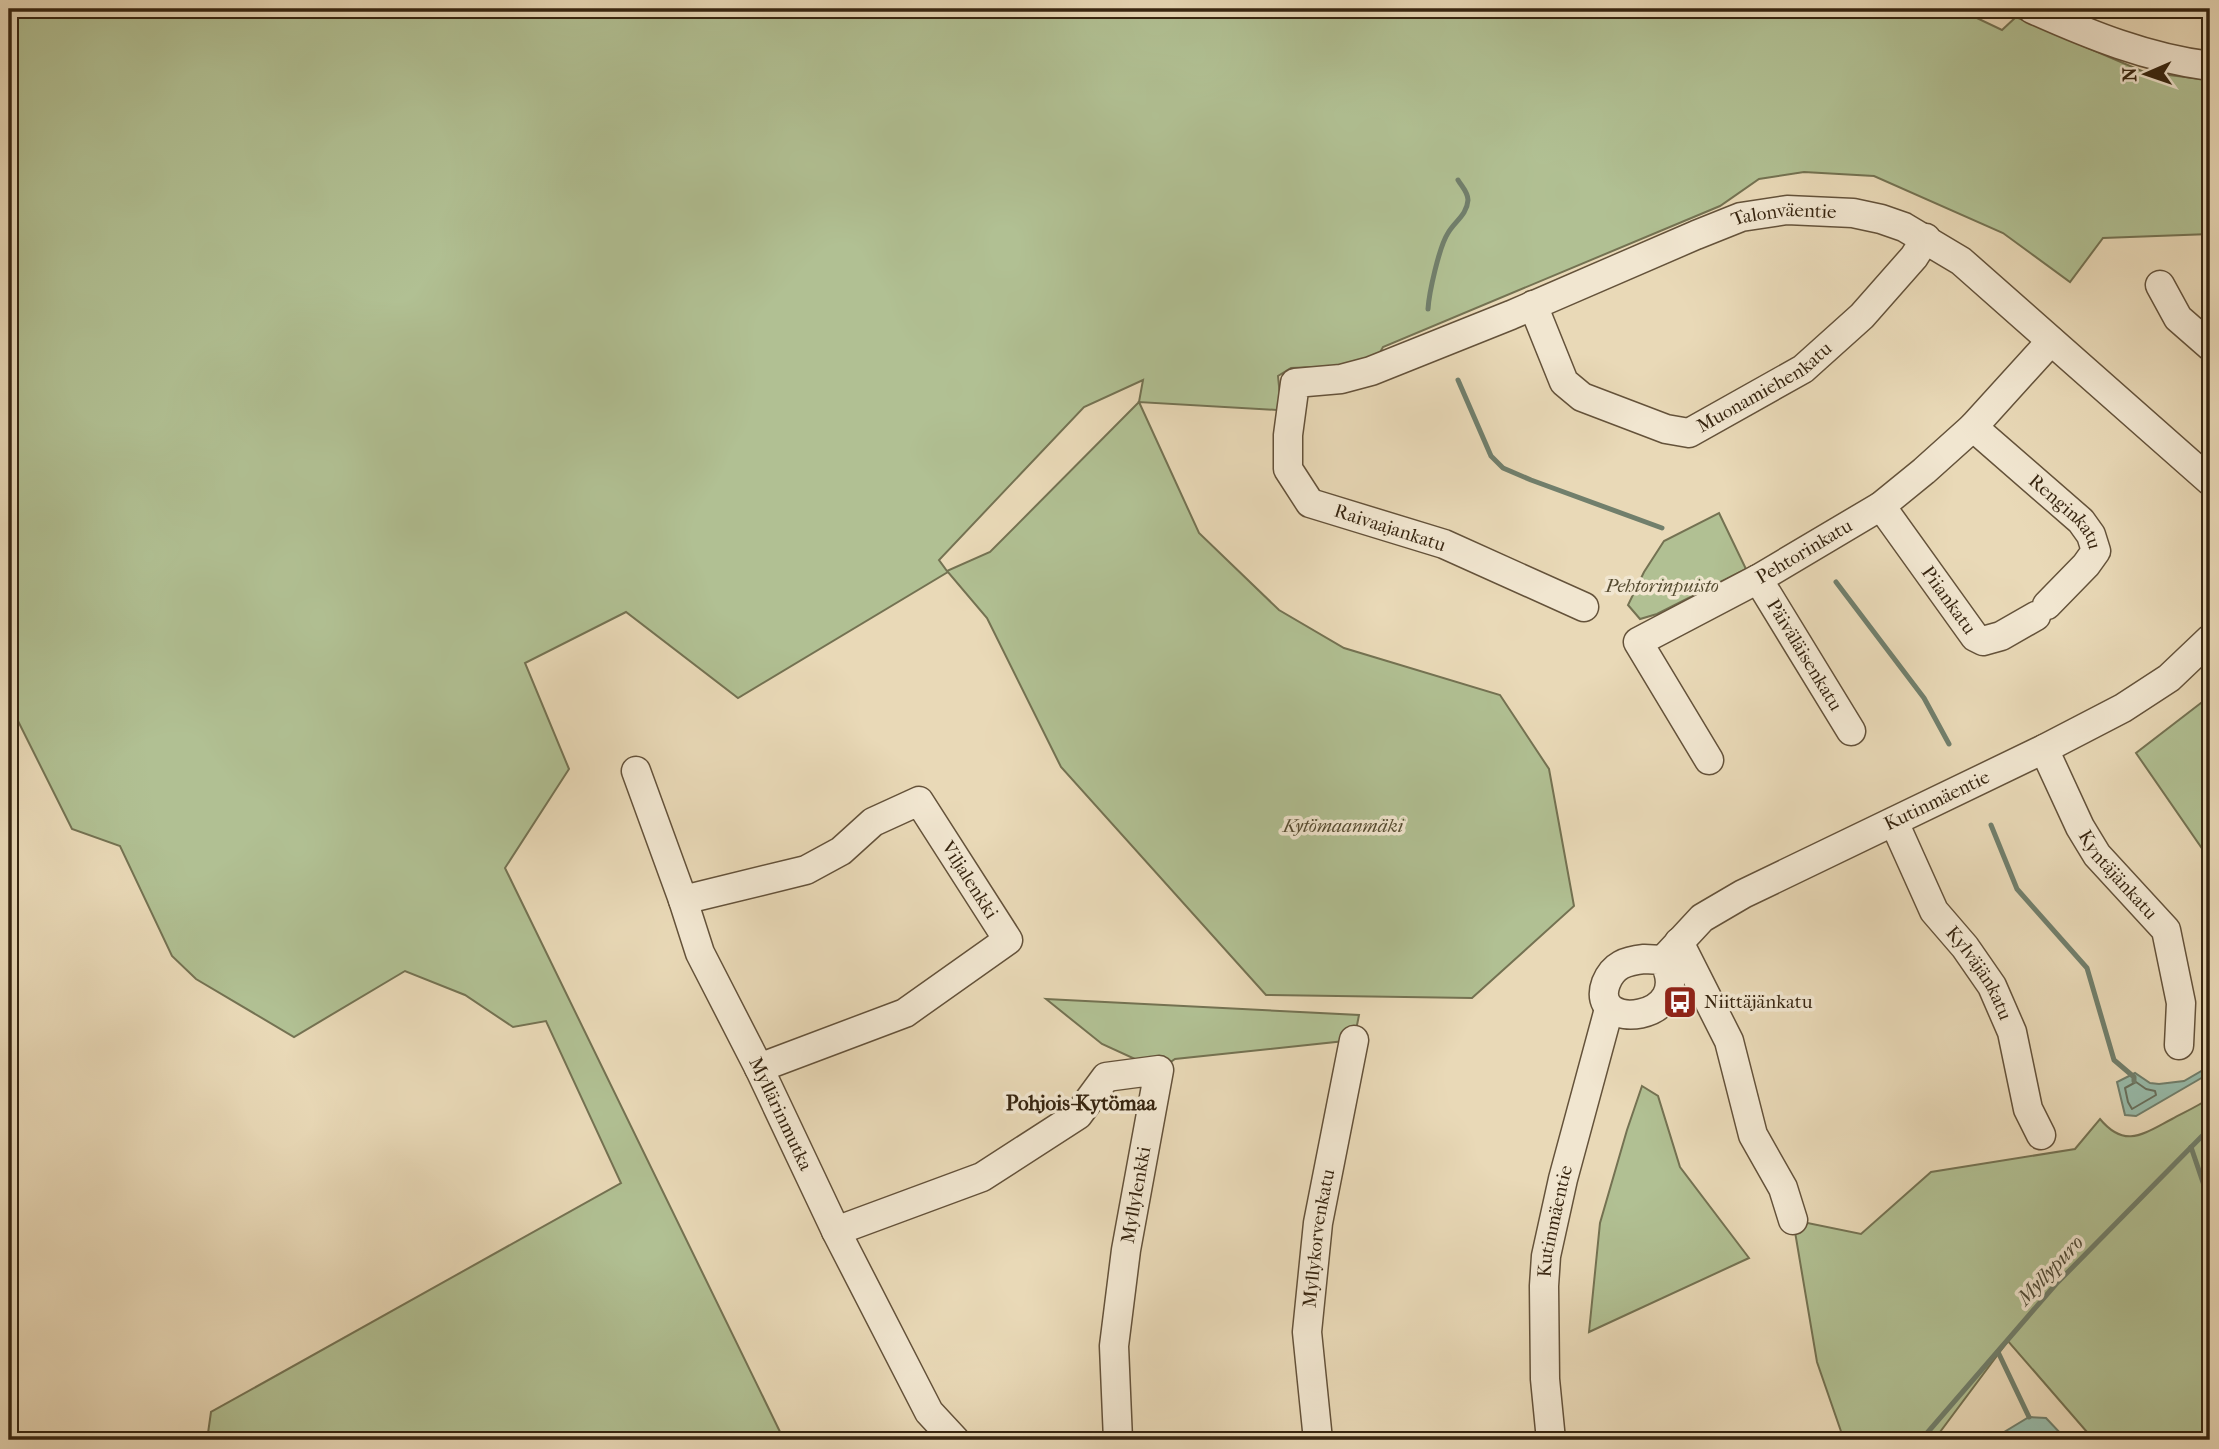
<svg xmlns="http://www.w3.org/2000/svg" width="2219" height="1449" font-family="'IM FELL French Canon',serif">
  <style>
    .green { fill: #b1c093; stroke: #747252; stroke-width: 2; fill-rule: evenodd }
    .water { fill: #98bbaa; stroke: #717f6c; stroke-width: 2 }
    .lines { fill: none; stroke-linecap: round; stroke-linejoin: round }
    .shore { stroke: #68705d; stroke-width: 2 }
    .stream { stroke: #717f6c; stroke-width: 5 }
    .minor-casing { stroke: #64523a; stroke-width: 31 }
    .minor { stroke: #f1e6d0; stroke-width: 28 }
    .labels { text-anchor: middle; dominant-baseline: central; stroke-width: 7; stroke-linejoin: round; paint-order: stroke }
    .street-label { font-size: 19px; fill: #372510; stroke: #f1e6d0 }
    .park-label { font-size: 19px; font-style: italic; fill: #564c31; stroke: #f1e6d0 }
    .poi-label { font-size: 19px; fill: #372510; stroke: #f1e6d0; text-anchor: start }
    .neighbourhood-label { font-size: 21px; font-weight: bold; fill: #372510; stroke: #f1e6d0 }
    .water-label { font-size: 21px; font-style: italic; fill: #4f4a36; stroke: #f1e6d0 }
  </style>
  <rect width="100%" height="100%" fill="#e9d9b7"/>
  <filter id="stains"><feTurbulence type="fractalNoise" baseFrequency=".00286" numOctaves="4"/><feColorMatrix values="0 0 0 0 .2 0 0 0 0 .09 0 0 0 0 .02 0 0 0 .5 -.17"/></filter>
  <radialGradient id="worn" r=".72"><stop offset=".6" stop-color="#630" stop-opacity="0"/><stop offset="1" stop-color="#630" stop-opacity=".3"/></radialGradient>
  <g class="green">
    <path d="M 9,9 L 1958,9 L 2002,30 L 2016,17 L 2144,72 L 2210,80 L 2210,234 L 2103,238 L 2070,282 L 2003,233 L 1874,176 L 1804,172 L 1759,179 L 1720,206 L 1383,347 L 1377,358 L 1343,366 L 1291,368 L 1278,376 L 1280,396 L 1277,410 L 1139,402 L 1199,533 L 1279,610 L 1344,648 L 1500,695 L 1549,769 L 1574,906 L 1472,998 L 1266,995 L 1061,767 L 987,618 L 948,572 L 738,698 L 626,612 L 525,663 L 569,769 L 505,868 L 784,1440 L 207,1440 L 211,1412 L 621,1183 L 546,1021 L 513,1027 L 465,995 L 405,971 L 294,1037 L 196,979 L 172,956 L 120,846 L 72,829 L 9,703 ZM 1143,380 L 1139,402 L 990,552 L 947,571 L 939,560 L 1084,407 Z"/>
    <path d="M 1719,513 L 1746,569 L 1657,614 L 1640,619 L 1628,605 L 1644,572 L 1664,541 Z"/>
    <path d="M 2210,696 L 2210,860 L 2136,753 Z"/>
    <path d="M 1046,999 L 1359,1015 L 1354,1040 L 1175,1059 L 1159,1070 L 1102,1044 Z"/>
    <path d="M 1642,1086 L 1658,1096 L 1680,1167 L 1749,1258 L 1589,1332 L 1600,1223 L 1627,1130 Z"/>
    <path d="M 2210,1098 L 2210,1440 L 2089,1440 L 2087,1432 L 2008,1341 L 1934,1440 L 1844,1440 L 1817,1362 L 1793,1220 L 1861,1234 L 1931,1172 L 2075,1149 L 2100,1119 C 2125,1149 2143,1134 2172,1119 C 2185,1112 2198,1106 2210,1098 Z"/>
  </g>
  <g class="water">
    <path d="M 2210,1066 L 2210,1073 L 2136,1116 L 2125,1115 L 2117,1082 L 2135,1073 L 2150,1083 L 2159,1084 L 2184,1081 Z"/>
    <path d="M 2029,1417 L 2046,1418 L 2063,1436 L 2064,1440 L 1991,1440 Z"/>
  </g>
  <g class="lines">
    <path class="shore" d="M 2136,1082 L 2146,1089 L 2155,1091 L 2156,1095 L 2132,1109 L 2128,1102 L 2125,1088 Z"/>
    <g class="stream">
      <path d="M 1428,309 C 1429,293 1439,247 1448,233 C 1455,221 1467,215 1468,200 C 1468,192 1462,187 1458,180"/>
      <path d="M 1458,380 L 1491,456 L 1503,468 L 1531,480 L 1662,528"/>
      <path d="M 1836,582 L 1924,698 L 1949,744"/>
      <path d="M 1991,825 L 2017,889 L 2087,968 L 2114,1060 L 2134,1077 L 2134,1081"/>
      <path d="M 2191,1147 L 2210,1203"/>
      <path d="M 1998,1352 L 2029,1417"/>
      <path d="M 1921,1440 L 2056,1284 L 2210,1128"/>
    </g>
    <g class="minor-casing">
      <g id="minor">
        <path d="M 2032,9 C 2090,35 2147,58 2210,66"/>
        <path d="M 2160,285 L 2178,318 L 2210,346"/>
        <path id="s1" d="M 1533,305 L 1564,382 L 1582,397 L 1666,429 L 1689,433 L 1803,369 L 1862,316 L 1914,257 L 1926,238"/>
        <path id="s2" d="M 1973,427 L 2081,521 L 2091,535 L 2096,551 L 2086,565 L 2047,605"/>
        <path id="s3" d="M 1881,506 L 1975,637 L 1983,641 L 2001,636 L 2036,616"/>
        <path id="s4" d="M 1758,579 L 1851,731"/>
        <path id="s5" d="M 1584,607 L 1444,544 L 1310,503 L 1288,469 L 1288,435 L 1295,383 L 1341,379 L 1371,371 L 1511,315 L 1696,235 L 1741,217 L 1787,210 L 1853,213 L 1881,219 L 1904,227 L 1961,261 L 2210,481"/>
        <path id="s6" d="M 2044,749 L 2080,827 L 2097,855 L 2166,930 L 2181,1003 L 2179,1045"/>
        <path id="s7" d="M 1709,760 L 1638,642 L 1758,579 L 1881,506 L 1924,471 L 1973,427 L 2051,341"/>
        <path id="s8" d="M 636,771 L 683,900 L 700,953 L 759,1068 L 836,1231 L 929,1412 L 955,1440"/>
        <path id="s9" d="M 1894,822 L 1934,911 L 1965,947 L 1992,986 L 2012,1032 L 2028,1109 L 2041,1135"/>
        <path id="s10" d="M 683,900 L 806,870 L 841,851 L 873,822 L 919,801 L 1008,940 L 905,1013 L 759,1068"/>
        <path d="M 1679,942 L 1729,1041 L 1753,1135 L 1783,1188 L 1793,1220"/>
        <path d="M 1644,959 L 1663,960 C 1698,1021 1587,1034 1606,983 C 1613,965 1626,961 1644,959 Z"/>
        <path id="s11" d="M 1663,960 L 1702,918 L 1743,894 L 2044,749 L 2123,708 L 2169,678 L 2210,639"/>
        <path d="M 836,1231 L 982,1177 L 1078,1115 L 1106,1077 L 1159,1070 L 1126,1250 L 1114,1346 L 1118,1440"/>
        <path id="s12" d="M 1318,1440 L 1307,1332 L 1318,1223 L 1354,1040"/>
        <path id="s13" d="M 1551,1440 L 1545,1379 L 1544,1286 L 1546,1256 L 1563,1179 L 1609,1009"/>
      </g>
    </g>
    <use href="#minor" class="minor"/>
  </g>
  <defs>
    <g id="bus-square" transform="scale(1.75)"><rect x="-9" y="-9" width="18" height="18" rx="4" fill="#8f2418" stroke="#f1e6d0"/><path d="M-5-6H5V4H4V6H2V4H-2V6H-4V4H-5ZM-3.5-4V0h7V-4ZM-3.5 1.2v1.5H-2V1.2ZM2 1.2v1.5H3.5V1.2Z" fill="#fff"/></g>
  </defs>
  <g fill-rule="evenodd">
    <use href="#bus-square" x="1680" y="1002"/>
  </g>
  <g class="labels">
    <g class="street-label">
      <text stroke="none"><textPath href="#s5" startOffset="942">Talonväentie</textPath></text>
      <text stroke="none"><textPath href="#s1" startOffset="308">Muonamiehenkatu</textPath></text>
      <text stroke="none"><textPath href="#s2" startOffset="126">Renginkatu</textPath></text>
      <text transform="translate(1390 528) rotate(18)">Raivaajankatu</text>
      <text stroke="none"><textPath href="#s7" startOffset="327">Pehtorinkatu</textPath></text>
      <text stroke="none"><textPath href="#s3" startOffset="116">Piiankatu</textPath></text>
      <text stroke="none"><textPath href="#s4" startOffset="89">Päiväläisenkatu</textPath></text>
      <text stroke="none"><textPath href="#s11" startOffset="320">Kutinmäentie</textPath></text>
      <text stroke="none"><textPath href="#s6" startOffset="147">Kyntäjänkatu</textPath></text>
      <text stroke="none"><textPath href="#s10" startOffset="354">Viljalenkki</textPath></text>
      <text stroke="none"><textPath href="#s9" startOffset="175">Kylväjänkatu</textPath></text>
      <text stroke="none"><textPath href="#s8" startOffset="373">Myllärinmutka</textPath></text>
      <text transform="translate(1136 1195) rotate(-80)">Myllylenkki</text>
      <text stroke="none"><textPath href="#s13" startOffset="220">Kutinmäentie</textPath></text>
      <text stroke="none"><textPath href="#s12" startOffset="203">Myllykorvenkatu</textPath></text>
    </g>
    <g class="park-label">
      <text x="1662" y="586">Pehtorinpuisto</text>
      <text x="1343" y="826">Kytömaanmäki</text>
    </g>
    <g class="poi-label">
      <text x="1704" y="1002">Niittäjänkatu</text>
    </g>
    <g class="neighbourhood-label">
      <text x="1081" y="1103">Pohjois-Kytömaa</text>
    </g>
    <g class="water-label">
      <text transform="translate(2050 1270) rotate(-47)">Myllypuro</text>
    </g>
  </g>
  <rect width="2219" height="1449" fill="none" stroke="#e9d9b7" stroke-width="35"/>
  <rect x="10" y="10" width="2198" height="1428" fill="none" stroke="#372510" stroke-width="3.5"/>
  <rect x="18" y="18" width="2184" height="1414" fill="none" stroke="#372510" stroke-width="2"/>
  <g transform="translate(2146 74) rotate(268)" stroke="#f1e6d0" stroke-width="5" paint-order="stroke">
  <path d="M0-5L12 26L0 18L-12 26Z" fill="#372510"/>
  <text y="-10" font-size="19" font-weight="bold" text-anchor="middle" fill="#372510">N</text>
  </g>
  <rect width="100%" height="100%" filter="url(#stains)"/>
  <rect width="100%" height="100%" fill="url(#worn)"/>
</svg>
